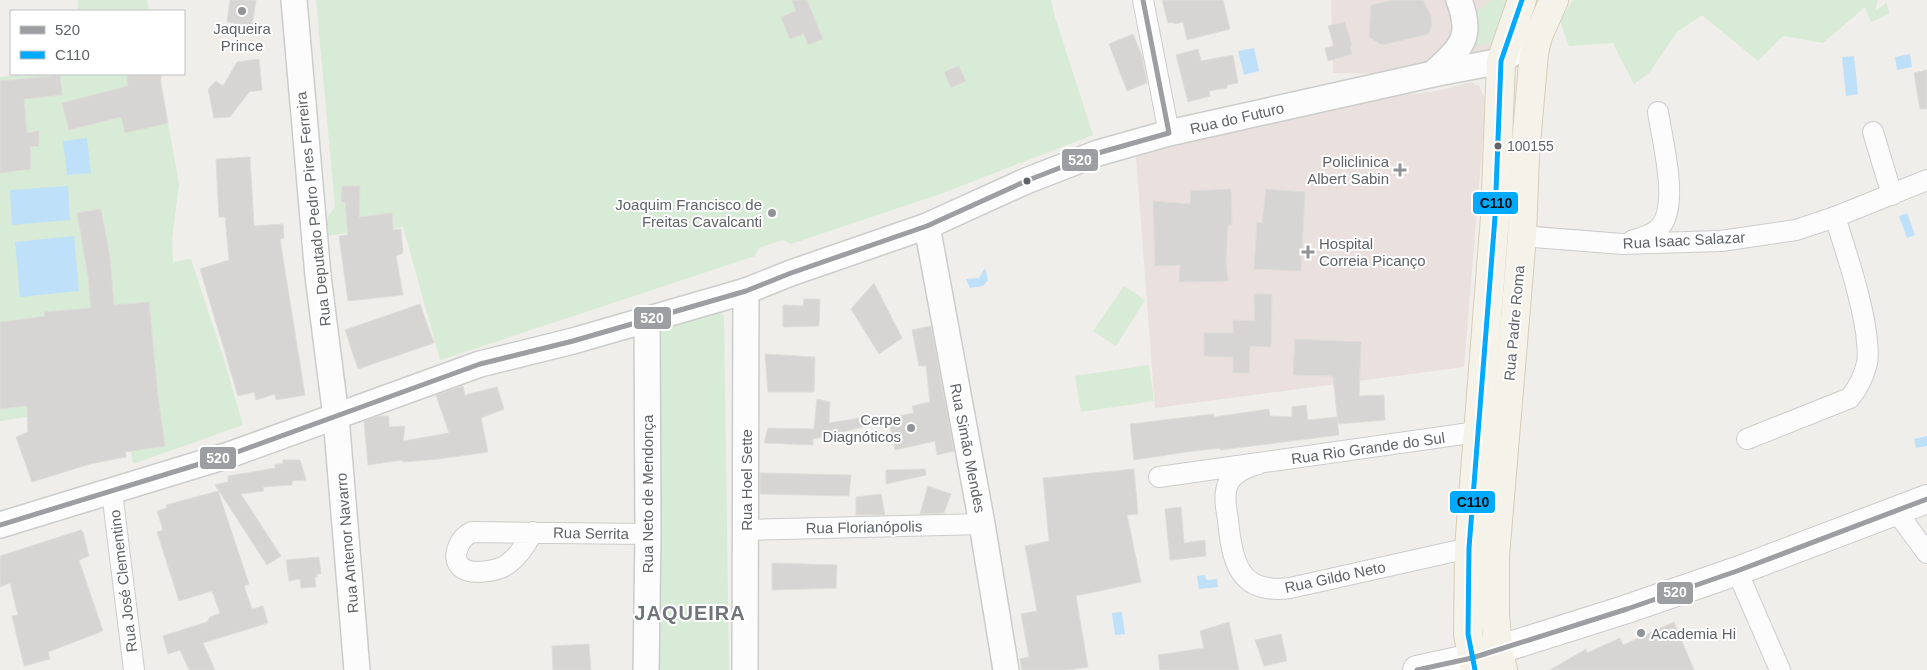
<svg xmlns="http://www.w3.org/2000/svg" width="1927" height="670" font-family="Arial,sans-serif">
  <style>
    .medical { fill: #eae0de }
    .green { fill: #d8ebd6 }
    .water { fill: #bfe0f9 }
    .building { fill: #d6d5d3; stroke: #deddd9 }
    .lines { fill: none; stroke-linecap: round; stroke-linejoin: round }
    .minor-casing { stroke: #cbcccc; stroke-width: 22 }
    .tertiary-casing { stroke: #cbcccc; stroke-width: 28 }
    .secondary-casing { stroke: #cacacb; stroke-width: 30 }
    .primary-casing { stroke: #d7ceb8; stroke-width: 30 }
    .minor { stroke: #fdfcfc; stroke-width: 20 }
    .tertiary { stroke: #fdfcfc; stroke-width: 25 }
    .secondary { stroke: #fdfcfc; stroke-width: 28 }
    .primary { stroke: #f4f2e9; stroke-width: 28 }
    .bus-1-casing { stroke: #fff; stroke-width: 9 }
    .bus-2-casing { stroke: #fff; stroke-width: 9 }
    .bus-1 { stroke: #9d9ea1; stroke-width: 5 }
    .bus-2 { stroke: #0af; stroke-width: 5 }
    .poi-dot { fill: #919496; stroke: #fff; stroke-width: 2 }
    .bus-dot { fill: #5f6368; stroke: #fff; stroke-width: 2 }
    .labels { text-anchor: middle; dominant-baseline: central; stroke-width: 4; stroke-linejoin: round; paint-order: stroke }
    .bus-label { font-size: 14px; fill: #5f6368; stroke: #fff; text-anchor: start }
    .poi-label { font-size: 15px; fill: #5f6368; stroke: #fff; text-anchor: end }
    .street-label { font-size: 15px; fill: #5f6368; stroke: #fff }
    .district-label { font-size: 20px; font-weight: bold; letter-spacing: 1px; fill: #70757a; stroke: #fff }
    .line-badge { stroke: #fff; stroke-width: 2 }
    .badge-label { font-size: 14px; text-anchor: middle; font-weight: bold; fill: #fff }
    .pale-badge-label { font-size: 14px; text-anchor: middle; font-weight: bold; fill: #111 }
  </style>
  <rect width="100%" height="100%" fill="#efeeea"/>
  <g class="medical">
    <path d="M 1331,0 L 1494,0 L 1491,75 L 1333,73 Z"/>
    <path d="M 1471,82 L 1479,86 L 1486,100 L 1464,367 L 1155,408 L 1136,157 L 1325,104 L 1437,91 Z"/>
  </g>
  <g class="green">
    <path d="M 78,0 L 147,0 L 149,11 L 78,11 Z"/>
    <path d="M 316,0 L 1051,0 L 1054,14 L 1093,135 L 940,194 L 791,244 L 783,240 L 759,248 L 755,256 L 440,360 L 403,227 L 323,236 L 322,224 L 335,207 Z"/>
    <path d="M 1493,0 L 1511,0 L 1496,41 L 1469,48 L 1474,12 Z"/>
    <path d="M 1573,0 L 1878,0 L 1875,11 L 1887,2 L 1889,14 L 1871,22 L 1865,7 L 1823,43 L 1783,36 L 1758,61 L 1702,15 L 1676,33 L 1649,73 L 1634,84 L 1613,43 L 1569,46 L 1560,21 Z"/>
    <path d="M 30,74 L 160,74 L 161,84 L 179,184 L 172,239 L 173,262 L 191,259 L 225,363 L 243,425 L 133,464 L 123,402 L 0,421 L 0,77 Z"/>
    <path d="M 1124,286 L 1145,300 L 1116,346 L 1093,331 Z"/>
    <path d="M 719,307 L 724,318 L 729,670 L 651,670 L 653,329 Z"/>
    <path d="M 1149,365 L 1154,401 L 1081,412 L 1075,376 Z"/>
  </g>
  <g class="water">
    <path d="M 1254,48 L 1259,71 L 1244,75 L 1238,51 Z"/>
    <path d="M 1910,54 L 1912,67 L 1897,70 L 1895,57 Z"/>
    <path d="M 1854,56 L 1858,94 L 1846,96 L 1842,57 Z"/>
    <path d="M 87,138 L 91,173 L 67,175 L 63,141 Z"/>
    <path d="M 68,186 L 70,220 L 12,225 L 10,190 Z"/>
    <path d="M 1907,213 L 1915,235 L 1907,238 L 1899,216 Z"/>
    <path d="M 74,236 L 79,291 L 20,297 L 15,242 Z"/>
    <path d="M 985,268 L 988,280 L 983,286 L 970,288 L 966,279 L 979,278 Z"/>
    <path d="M 1927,436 L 1927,446 L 1916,448 L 1914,439 Z"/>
    <path d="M 1205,575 L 1206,580 L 1217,579 L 1218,587 L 1199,589 L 1197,576 Z"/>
    <path d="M 1122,612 L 1125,634 L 1115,635 L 1112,613 Z"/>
  </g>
  <g class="building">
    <path d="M 230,0 L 256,0 L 252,26 L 227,22 Z"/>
    <path d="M 792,0 L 807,0 L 823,39 L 808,45 L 804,34 L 790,39 L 781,17 L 796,11 Z"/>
    <path d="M 1162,0 L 1223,0 L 1230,29 L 1187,40 L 1183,22 L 1174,24 L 1173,22 L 1168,23 Z"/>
    <path d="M 1392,0 L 1423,0 L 1431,16 L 1432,25 L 1428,34 L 1382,45 L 1369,37 L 1371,5 Z"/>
    <path d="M 1345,22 L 1352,46 L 1350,47 L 1352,54 L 1328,61 L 1325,48 L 1334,46 L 1328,26 Z"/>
    <path d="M 1133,34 L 1142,56 L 1147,83 L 1127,91 L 1109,44 Z"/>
    <path d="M 1198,49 L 1201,61 L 1233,55 L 1238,83 L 1227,85 L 1227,88 L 1209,91 L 1210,96 L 1188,102 L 1176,55 Z"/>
    <path d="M 259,59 L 262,90 L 249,92 L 230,117 L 214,118 L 208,89 L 216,81 L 223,86 L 237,62 Z"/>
    <path d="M 959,66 L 966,81 L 951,88 L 944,72 Z"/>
    <path d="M 1927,70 L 1927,109 L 1920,109 L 1914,73 Z"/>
    <path d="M 127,74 L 161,74 L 161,84 L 168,123 L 125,133 L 121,117 L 69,130 L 62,103 L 128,86 Z"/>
    <path d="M 60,75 L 62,95 L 24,99 L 27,133 L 39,131 L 39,146 L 30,147 L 31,169 L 0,173 L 0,81 Z"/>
    <path d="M 250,157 L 254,226 L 283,224 L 284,238 L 280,239 L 305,395 L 276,400 L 275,394 L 256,400 L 254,392 L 238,396 L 200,269 L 229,260 L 225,217 L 219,217 L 216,159 Z"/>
    <path d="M 342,186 L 360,186 L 359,217 L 392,213 L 393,230 L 401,229 L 403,253 L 396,256 L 403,295 L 348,301 L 339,236 L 348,235 L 345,202 L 341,202 Z"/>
    <path d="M 1231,189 L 1232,225 L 1228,225 L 1226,264 L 1228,281 L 1179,282 L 1180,265 L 1155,266 L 1153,201 L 1190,204 L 1191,191 Z"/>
    <path d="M 1266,189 L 1305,192 L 1301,271 L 1254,269 L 1257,222 L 1262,223 Z"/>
    <path d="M 101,209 L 110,257 L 114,305 L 149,302 L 158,396 L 165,446 L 125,452 L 126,457 L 90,464 L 32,482 L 16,437 L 28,432 L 27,406 L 0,409 L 0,322 L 45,316 L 44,312 L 91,308 L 88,277 L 77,213 Z"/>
    <path d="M 874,283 L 902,338 L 879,354 L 851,309 Z"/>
    <path d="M 1254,294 L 1272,294 L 1271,347 L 1250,346 L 1249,373 L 1233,373 L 1233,357 L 1204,356 L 1204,333 L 1233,333 L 1233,320 L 1255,321 Z"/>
    <path d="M 804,299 L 820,299 L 819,326 L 783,327 L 783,305 L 803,306 Z"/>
    <path d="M 420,304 L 434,343 L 358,369 L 345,330 Z"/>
    <path d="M 931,326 L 954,451 L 937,455 L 935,441 L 895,450 L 890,426 L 895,425 L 894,417 L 914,413 L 912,406 L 930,402 L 926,366 L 919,366 L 912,330 Z"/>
    <path d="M 1295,339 L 1361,342 L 1359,396 L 1384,395 L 1385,420 L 1338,424 L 1333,376 L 1293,375 Z"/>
    <path d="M 765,354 L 815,357 L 814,392 L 768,392 Z"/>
    <path d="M 463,386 L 465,395 L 497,387 L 504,409 L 481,418 L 488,452 L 439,459 L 403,462 L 403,460 L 368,465 L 364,421 L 378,416 L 389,416 L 389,427 L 405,426 L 403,441 L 449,433 L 436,395 Z"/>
    <path d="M 817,399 L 830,402 L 829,423 L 866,417 L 867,426 L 813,439 L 813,445 L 764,443 L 768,428 L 814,429 Z"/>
    <path d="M 1306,405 L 1308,420 L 1337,417 L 1339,435 L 1220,450 L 1220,448 L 1186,452 L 1134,460 L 1130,424 L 1214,414 L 1214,417 L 1269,409 L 1270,416 L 1292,417 L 1292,407 Z"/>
    <path d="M 283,460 L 300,460 L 306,480 L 292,481 L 292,485 L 263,487 L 264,491 L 241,494 L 281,556 L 267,565 L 215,485 L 228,482 L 228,476 L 275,468 L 275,464 L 283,464 Z"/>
    <path d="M 925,469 L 926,475 L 886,484 L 886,470 Z"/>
    <path d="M 1134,469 L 1138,514 L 1127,515 L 1141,582 L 1076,596 L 1088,667 L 1068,670 L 1022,670 L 1020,659 L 1029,657 L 1021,614 L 1037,611 L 1025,546 L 1049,541 L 1043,478 Z"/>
    <path d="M 760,473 L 851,475 L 849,496 L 760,494 Z"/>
    <path d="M 928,486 L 951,494 L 944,513 L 920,514 Z"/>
    <path d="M 218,491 L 249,584 L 244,586 L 252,609 L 263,606 L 268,623 L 203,643 L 215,670 L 189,670 L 180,650 L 168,654 L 163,636 L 207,622 L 210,617 L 220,613 L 212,591 L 179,601 L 157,532 L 163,530 L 157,511 L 167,508 L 166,505 Z"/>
    <path d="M 881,494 L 885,515 L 856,515 L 856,497 Z"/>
    <path d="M 1181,507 L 1184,543 L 1205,540 L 1206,556 L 1170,560 L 1165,509 Z"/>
    <path d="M 81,530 L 83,532 L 89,556 L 79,560 L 103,631 L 48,652 L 50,659 L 24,666 L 12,616 L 18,615 L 10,583 L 0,587 L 0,556 Z"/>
    <path d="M 319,557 L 321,574 L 317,574 L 317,577 L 315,577 L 316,587 L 301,588 L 300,579 L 289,581 L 286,560 Z"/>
    <path d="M 772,563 L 837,565 L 836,588 L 772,590 Z"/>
    <path d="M 1229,622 L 1239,670 L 1160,670 L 1158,655 L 1204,648 L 1200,631 Z"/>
    <path d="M 1674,622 L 1694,670 L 1550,670 L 1586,649 L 1587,653 L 1620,638 L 1623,645 Z"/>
    <path d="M 1281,634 L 1287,661 L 1264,666 L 1255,640 Z"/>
    <path d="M 589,644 L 591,670 L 553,670 L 552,646 Z"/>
  </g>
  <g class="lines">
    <g class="minor-casing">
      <g id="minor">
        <path d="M 1143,0 L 1169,133"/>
        <path d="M 1873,132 L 1892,195"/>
        <path d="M 1522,236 L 1622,244 L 1721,241 L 1796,230 L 1835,217 L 1927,180"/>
        <path d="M 1633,240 C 1640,238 1652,235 1658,229 C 1681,209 1662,140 1658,112"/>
        <path d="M 1747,439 L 1850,398 C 1858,388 1864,376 1867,363 C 1869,353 1867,342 1866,332 C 1860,293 1847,255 1835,217"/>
        <path d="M 1258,464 C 1247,468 1235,471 1229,482 C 1223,493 1226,508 1228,520 C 1232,562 1239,595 1290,588 L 1469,548"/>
        <path d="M 1159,477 L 1477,432"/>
        <path d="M 112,492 L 134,670"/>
        <path d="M 1896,511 L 1927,553"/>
        <path d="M 745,530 L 982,524"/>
        <path d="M 533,532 C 526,543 520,555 509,563 C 500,571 471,576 461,567 C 450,557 460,537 472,532 L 648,534"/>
        <path d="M 1737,571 L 1780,670"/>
      </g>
    </g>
    <g class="tertiary-casing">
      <g id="tertiary">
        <path d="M 294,0 L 318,276 L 336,417 L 357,670"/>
        <path d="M 1433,74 C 1460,48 1474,39 1459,0"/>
        <path d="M 927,226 L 982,524 L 1006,670"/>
        <path d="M 0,525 L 229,455 L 480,364 L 573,341 L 746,291 L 791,273 L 927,226 L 1026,181 L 1098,153 L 1169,133 L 1433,74 L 1501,61 L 1538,36"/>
        <path d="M 646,670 L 648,534 L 647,319"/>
        <path d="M 745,670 L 746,291"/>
      </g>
    </g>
    <g class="secondary-casing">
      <path id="secondary" d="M 1417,670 L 1472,658 L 1627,609 L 1737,571 L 1927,499"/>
    </g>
    <g class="primary-casing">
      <g id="primary">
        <path d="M 1475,670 L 1468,634 L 1469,548 L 1495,217 L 1501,61 L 1522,0"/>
        <path d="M 1503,670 L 1498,650 L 1495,615 L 1495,556 L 1522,236 L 1525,155 L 1534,53 L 1538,36 L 1554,0"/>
      </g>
    </g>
    <use href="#minor" class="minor"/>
    <use href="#tertiary" class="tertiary"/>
    <use href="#secondary" class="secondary"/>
    <use href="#primary" class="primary"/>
    <g class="bus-1-casing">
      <g id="bus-1">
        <path d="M 0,525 L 229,455 L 480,364 L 573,341 L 746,291 L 791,273 L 927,226 L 1026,181 L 1098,153 L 1169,133 L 1143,0"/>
        <path d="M 1417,670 L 1472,658 L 1627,609 L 1737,571 L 1927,499"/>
      </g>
    </g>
    <g class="bus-2-casing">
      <path id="bus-2" d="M 1475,670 L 1468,634 L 1469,548 L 1495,217 L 1501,61 L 1522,0"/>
    </g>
    <use href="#bus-1" class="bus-1"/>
    <use href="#bus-2" class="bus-2"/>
  </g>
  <g class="poi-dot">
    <circle cx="242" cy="11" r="5"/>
    <path d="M1397.5 162.5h5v5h5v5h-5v5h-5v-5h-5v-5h5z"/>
    <circle cx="772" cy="213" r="5"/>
    <path d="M1305.5 244.5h5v5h5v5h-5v5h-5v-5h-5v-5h5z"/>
    <circle cx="911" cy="428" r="5"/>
    <circle cx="1641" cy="633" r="5"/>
  </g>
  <g class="bus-dot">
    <circle cx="1498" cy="146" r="4.5"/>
    <circle cx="1027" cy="181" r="4.5"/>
  </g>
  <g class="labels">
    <g class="bus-label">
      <text x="1507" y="146">100155</text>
    </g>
    <g class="poi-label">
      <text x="242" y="28" text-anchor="middle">Jaqueira<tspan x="242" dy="17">Prince</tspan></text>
      <text x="1389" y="161">Policlinica<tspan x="1389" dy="17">Albert Sabin</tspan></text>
      <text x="762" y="204">Joaquim Francisco de<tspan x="762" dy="17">Freitas Cavalcanti</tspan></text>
      <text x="1319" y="243" text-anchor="start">Hospital<tspan x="1319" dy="17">Correia Picanço</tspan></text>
      <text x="901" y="419">Cerpe<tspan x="901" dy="17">Diagnóticos</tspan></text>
      <text x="1651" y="633" text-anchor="start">Academia Hi</text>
    </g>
    <g class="street-label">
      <text transform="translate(1237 118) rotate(-13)">Rua do Futuro</text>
      <text transform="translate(313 209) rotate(-96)">Rua Deputado Pedro Pires Ferreira</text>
      <text transform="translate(1684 240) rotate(-3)">Rua Isaac Salazar</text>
      <text transform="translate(1514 323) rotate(-85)">Rua Padre Roma</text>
      <text transform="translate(968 448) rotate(79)">Rua Simão Mendes</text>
      <text transform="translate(1368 448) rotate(-8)">Rua Rio Grande do Sul</text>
      <text transform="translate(746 480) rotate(-90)">Rua Hoel Sette</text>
      <text transform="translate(647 494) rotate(-90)">Rua Neto de Mendonça</text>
      <text transform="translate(864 527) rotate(-1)">Rua Florianópolis</text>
      <text transform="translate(591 533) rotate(1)">Rua Serrita</text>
      <text transform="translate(347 543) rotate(-95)">Rua Antenor Navarro</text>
      <text transform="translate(1335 577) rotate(-12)">Rua Gildo Neto</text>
      <text transform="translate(123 581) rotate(-97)">Rua José Clementino</text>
    </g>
    <g class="district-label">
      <text x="690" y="613">JAQUEIRA</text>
    </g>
  </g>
  <g class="line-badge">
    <rect x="1061" y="148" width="38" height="24" rx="5" fill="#9d9ea1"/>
    <rect x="1472" y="191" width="47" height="24" rx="5" fill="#0af"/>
    <rect x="633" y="306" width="39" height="24" rx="5" fill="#9d9ea1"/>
    <rect x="199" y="446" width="38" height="24" rx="5" fill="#9d9ea1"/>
    <rect x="1449" y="490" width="47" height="24" rx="5" fill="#0af"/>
    <rect x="1656" y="581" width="38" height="24" rx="5" fill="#9d9ea1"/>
  </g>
  <g class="badge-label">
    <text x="1080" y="165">520</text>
    <text x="652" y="323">520</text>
    <text x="218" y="463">520</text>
    <text x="1675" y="597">520</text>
  </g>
  <g class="pale-badge-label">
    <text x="1496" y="208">C110</text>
    <text x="1473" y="507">C110</text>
  </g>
  <rect x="10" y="10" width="175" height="65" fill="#ffffff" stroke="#bfc1c3"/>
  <rect x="20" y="26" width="25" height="8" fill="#9d9ea1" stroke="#bfc1c3"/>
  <text x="55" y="35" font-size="15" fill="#5f6368">520</text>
  <rect x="20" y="51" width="25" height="8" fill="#00aaff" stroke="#bfc1c3"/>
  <text x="55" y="60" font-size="15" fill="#5f6368">C110</text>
</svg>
